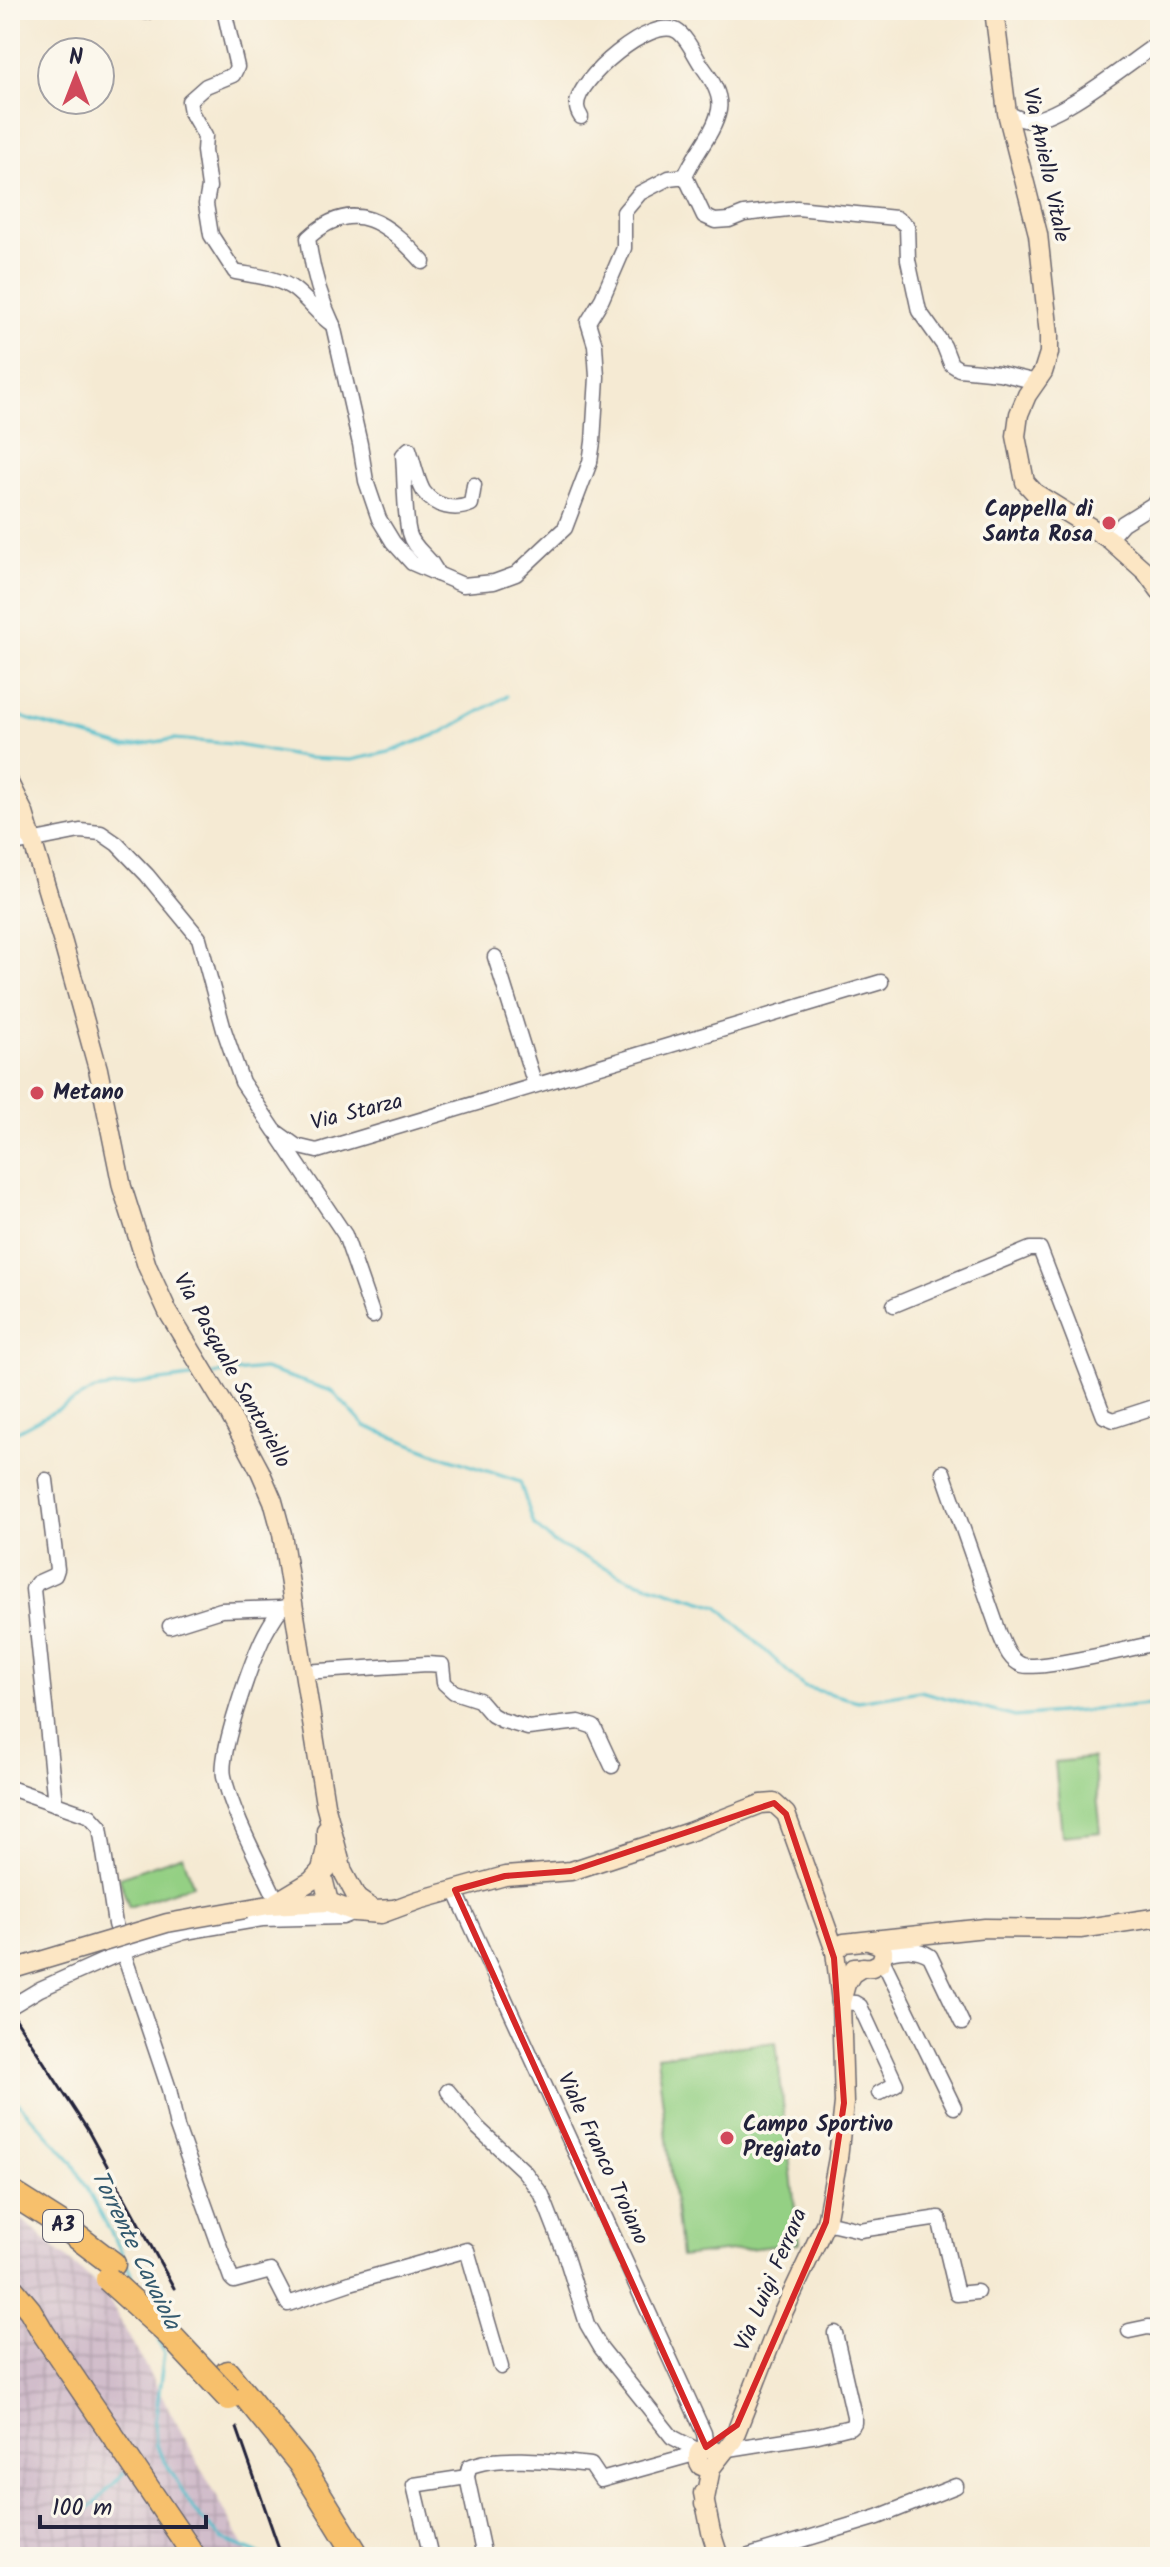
<svg xmlns="http://www.w3.org/2000/svg" width="1170" height="2567" font-family="Kalam,sans-serif">
  <style>
    .industrial { fill: url(#industrial-grid) }
    .garden { fill: #94d084; stroke: #5b7960; stroke-width: 2 }
    .lines { fill: none; stroke-linecap: round; stroke-linejoin: round }
    .stream { stroke: #53bfcc; stroke-width: 3 }
    .street-casing { stroke: #6c6870; stroke-width: 17 }
    .secondary-casing { stroke: #6c6870; stroke-width: 21 }
    .primary-casing { stroke: #6c6870; stroke-width: 25 }
    .highway-casing { stroke: #6c6870; stroke-width: 27 }
    .street { stroke: #fff; stroke-width: 14 }
    .secondary { stroke: #fce6c4; stroke-width: 18 }
    .primary { stroke: #f7c06c; stroke-width: 22 }
    .highway { stroke: #f7c06c; stroke-width: 24 }
    .rail { stroke: #22223b; stroke-width: 3 }
    .secondary-bridge-casing { stroke: #6c6870; stroke-width: 21; stroke-linecap: butt }
    .highway-bridge-casing { stroke: #6c6870; stroke-width: 27; stroke-linecap: butt }
    .secondary-bridge { stroke: #fce6c4; stroke-width: 18 }
    .highway-bridge { stroke: #f7c06c; stroke-width: 24 }
    .marked { fill: none; stroke: #d62828; stroke-width: 6; stroke-linejoin: round }
    .poi-dot { fill: #d1495b; stroke: #fbf7ec; stroke-width: 3 }
    .labels { text-anchor: middle; dominant-baseline: central; stroke-width: 7; stroke-linejoin: round; paint-order: stroke }
    .shield { fill: #fbf7ec; stroke: #636270; stroke-width: 2 }
    .shield-label { font-size: 20px; font-weight: bold; fill: #22223b }
    .street-label { font-size: 22px; fill: #22223b; stroke: #fbf7ec }
    .poi-label { font-size: 22px; font-weight: bold; fill: #22223b; stroke: #fbf7ec; text-anchor: start }
    .water-label { font-size: 24px; font-style: italic; fill: #33596e; stroke: #fbf7ec }
  </style>
  <defs>
    <pattern id="industrial-grid" width="8" height="8" patternUnits="userSpaceOnUse" patternTransform="scale(2)"><rect width="8" height="8" fill="#d1bdcb"/><path d="M0 4h8M4 0v8" fill="none" stroke="#b3a2af"/></pattern>
  </defs>
  <rect width="100%" height="100%" fill="#fbf7ec"/>
  <filter id="ink" filterUnits="userSpaceOnUse"><feTurbulence type="fractalNoise" baseFrequency=".0125" numOctaves="2"/><feDisplacementMap in="SourceGraphic" scale="16" xChannelSelector="R" yChannelSelector="G"/><feConvolveMatrix kernelMatrix="1 2 1 2 8 2 1 2 1" color-interpolation-filters="sRGB"/></filter>
  <filter id="wash" filterUnits="userSpaceOnUse"><feTurbulence type="fractalNoise" baseFrequency=".006" numOctaves="4" result="noise"/><feDisplacementMap in="SourceGraphic" scale="32" xChannelSelector="R" yChannelSelector="G"/><feGaussianBlur stdDeviation="1.8" result="paint"/><feColorMatrix in="noise" values="0 0 0 0 0 0 0 0 0 0 0 0 0 0 0 0 0 1.4 0 .05"/><feComposite in="paint" operator="in"/></filter>
  <g filter="url(#wash)">
    <rect width="100%" height="100%" fill="#f5ead3"/>
    <path class="industrial" d="M 10,2209 L 104,2291 L 250,2557 L 10,2557 Z"/>
    <g class="garden">
      <path d="M 1093,1758 L 1101,1832 L 1062,1836 L 1055,1762 Z"/>
      <path d="M 183,1855 L 193,1885 L 129,1907 L 119,1877 Z"/>
      <path d="M 776,2042 L 799,2243 L 681,2257 L 657,2056 Z"/>
    </g>
    <g class="lines">
      <g class="stream">
        <path d="M 10,711 L 27,719 L 125,747 L 174,739 L 232,744 L 306,758 L 351,760 L 389,752 L 441,733 L 507,696"/>
        <path d="M 213,1374 L 264,1369 L 332,1391 L 365,1426 L 439,1455 L 520,1482 L 534,1525 L 554,1543 L 630,1579 L 718,1606 L 804,1687 L 858,1701 L 920,1691 L 1015,1717 L 1160,1704"/>
        <path d="M 10,1435 L 94,1390 L 198,1376"/>
        <path d="M 10,2094 L 72,2161 L 119,2247 L 138,2290"/>
        <path d="M 159,2341 L 164,2353 L 155,2422 L 156,2446 L 195,2512 L 222,2539 L 265,2556"/>
        <path d="M 85,2513 L 124,2473"/>
      </g>
    </g>
  </g>
  <g filter="url(#ink)">
    <g class="lines">
      <g class="street-casing">
        <g id="street">
          <path d="M 134,10 L 147,12 L 151,10"/>
          <path d="M 224,10 L 237,67 L 233,75 L 206,86 L 189,101 L 191,112 L 205,136 L 204,151 L 209,187 L 206,204 L 211,235 L 235,272 C 255,276 278,277 295,290 C 309,301 318,315 333,325 C 319,296 312,269 308,238 C 354,195 389,224 423,262"/>
          <path d="M 1007,113 C 1012,115 1019,119 1025,120 C 1055,124 1132,60 1160,42"/>
          <path d="M 581,117 C 579,114 577,110 577,106 C 576,80 652,15 677,31 C 687,37 695,56 702,66 C 711,78 722,95 719,110 C 714,134 694,154 685,176"/>
          <path d="M 333,325 L 360,444 L 366,481 L 379,519 L 393,542 L 412,563 L 463,585 L 494,582 L 516,574 L 565,528 L 590,462 L 593,442 L 597,377 L 595,345 L 588,322 L 602,299 L 624,248 L 624,212 L 640,193 L 669,178 L 685,176 L 704,216 L 715,221 L 729,220 L 744,214 L 797,208 L 896,218 L 907,226 L 908,260 L 919,311 L 944,346 L 951,364 L 959,369 L 999,373 L 1037,382"/>
          <path d="M 1109,539 L 1123,523 L 1160,500"/>
          <path d="M 437,574 C 433,558 413,550 409,533 C 404,513 405,477 403,455 L 409,449 C 413,460 418,484 424,492 C 435,507 455,511 471,504 L 474,485"/>
          <path d="M 10,845 L 80,831 L 101,833 L 117,844 L 147,875 L 199,938 L 224,1030 L 242,1082 L 275,1131 L 296,1146 L 317,1151 L 881,982"/>
          <path d="M 495,957 L 535,1085"/>
          <path d="M 280,1138 L 345,1235 L 373,1316"/>
          <path d="M 894,1305 L 1030,1249 L 1040,1249 L 1104,1416 L 1114,1420 L 1160,1405"/>
          <path d="M 943,1472 L 1000,1635 C 1005,1647 1009,1660 1022,1665 C 1040,1671 1136,1647 1160,1642"/>
          <path d="M 46,1480 L 57,1569 L 55,1575 L 37,1583 L 33,1589 L 55,1804"/>
          <path d="M 170,1626 L 221,1610 L 281,1608"/>
          <path d="M 304,1672 L 427,1664 L 442,1665 L 444,1683 L 454,1692 L 479,1700 L 492,1715 L 501,1720 L 528,1728 L 579,1722 L 594,1727 L 612,1766"/>
          <path d="M 10,1788 L 90,1816 L 100,1827 L 115,1924 L 123,1952 L 169,2089 L 177,2127 L 231,2278 L 234,2281 L 271,2271 L 288,2304 L 350,2283 L 467,2250 L 501,2367"/>
          <path d="M 455,1890 L 704,2433 L 706,2447"/>
          <path d="M 277,1901 C 261,1866 232,1814 224,1776 C 219,1752 251,1664 262,1640 C 267,1629 274,1618 281,1608 L 293,1605"/>
          <path d="M 885,1953 C 901,1950 915,1946 930,1956 L 962,2023"/>
          <path d="M 882,1959 L 954,2107"/>
          <path d="M 841,2002 L 855,2003 L 860,2006 L 896,2084 L 879,2093"/>
          <path d="M 10,2007 L 40,1989 L 123,1952 L 185,1932 L 262,1919 L 343,1917 L 355,1912 L 356,1908"/>
          <path d="M 448,2091 L 478,2128 L 524,2171 L 542,2195 L 565,2254 L 587,2324 L 601,2348 L 672,2437 L 699,2451"/>
          <path d="M 826,2222 L 860,2230 L 939,2218 L 957,2294 L 977,2292"/>
          <path d="M 1129,2331 L 1148,2327 L 1160,2329"/>
          <path d="M 728,2449 L 818,2435 L 850,2427 L 854,2423 L 854,2416 L 835,2333"/>
          <path d="M 431,2557 L 414,2485 L 467,2477"/>
          <path d="M 484,2557 L 467,2477 L 469,2467 C 498,2454 560,2462 591,2465 L 601,2480 L 698,2453"/>
          <path d="M 746,2557 L 878,2517 L 956,2486"/>
        </g>
      </g>
      <g class="secondary-casing">
        <g id="secondary">
          <path d="M 994,10 L 1007,113 L 1038,234 L 1049,335 L 1049,353 L 1043,372 L 1027,395 L 1019,414 L 1016,436 L 1025,482 L 1035,493 L 1109,539 L 1146,572 L 1160,591"/>
          <path d="M 10,785 L 24,813 L 63,943 L 98,1069 L 122,1187 L 147,1266 L 168,1312 L 229,1413 L 260,1471 L 273,1501 L 282,1534 L 325,1804 L 343,1872 L 357,1898 L 374,1910 L 394,1909"/>
          <path d="M 326,1830 L 326,1848 L 321,1870 L 329,1902"/>
          <path d="M 276,1902 L 311,1881 L 321,1870 L 327,1870"/>
          <path d="M 246,1909 L 269,1905 L 329,1902 L 355,1912 L 381,1914 L 419,1900 L 505,1876 L 571,1871 L 689,1832 L 761,1804 L 774,1803 L 786,1814 L 835,1951 L 841,2002"/>
          <path d="M 835,1951 L 844,1943 L 985,1928 L 1080,1929 L 1160,1917"/>
          <path d="M 854,1968 L 872,1967 L 880,1963 C 886,1952 884,1945 871,1942"/>
          <path d="M 711,2468 L 701,2466 C 690,2450 711,2440 718,2457"/>
          <path d="M 703,2493 L 711,2532 L 719,2557"/>
          <path d="M 704,2504 L 711,2468 L 733,2440 L 782,2315 L 826,2222 L 838,2158 L 844,2103 L 841,2002 L 846,1984 L 852,1974 L 863,1967"/>
        </g>
      </g>
      <g class="primary-casing">
        <path id="primary" d="M 10,2286 L 30,2310 L 44,2334 L 195,2557"/>
      </g>
      <g class="highway-casing">
        <g id="highway">
          <path d="M 10,2192 L 59,2223 L 113,2264"/>
          <path d="M 227,2373 L 300,2463 L 358,2557"/>
        </g>
      </g>
      <use href="#street" class="street"/>
      <use href="#secondary" class="secondary"/>
      <use href="#primary" class="primary"/>
      <use href="#highway" class="highway"/>
      <g class="rail">
        <path d="M 10,2010 L 87,2129 L 174,2288"/>
        <path d="M 237,2428 L 282,2557"/>
      </g>
      <g class="secondary-bridge-casing">
        <path id="secondary-bridge" d="M 10,1970 L 167,1923 L 246,1909"/>
      </g>
      <g class="highway-bridge-casing">
        <path id="highway-bridge" d="M 108,2279 L 169,2334 L 229,2398"/>
      </g>
      <use href="#secondary-bridge" class="secondary-bridge"/>
      <use href="#highway-bridge" class="highway-bridge"/>
    </g>
  </g>
  <path class="marked" d="M 774,1803 L 786,1814 L 834,1958 L 844,2103 L 826,2222 L 737,2425 L 706,2447 L 455,1890 L 505,1876 L 571,1871 Z"/>
  <g class="poi-dot">
    <circle cx="1109" cy="523" r="8"/>
    <circle cx="37" cy="1093" r="8"/>
    <circle cx="727" cy="2138" r="8"/>
  </g>
  <g class="labels">
    <rect class="shield" x="43" y="2210" width="40" height="32" rx="6"/>
    <g class="shield-label">
      <text x="63" y="2226">A3</text>
    </g>
    <g class="street-label">
      <text transform="translate(1045 165) rotate(78)">Via Aniello Vitale</text>
      <text transform="translate(357 1113) rotate(-14)">Via Starza</text>
      <text transform="translate(231 1371) rotate(61)">Via Pasquale Santoriello</text>
      <text transform="translate(602 2159) rotate(65)">Viale Franco Troiano</text>
      <text transform="translate(772 2280) rotate(-67)">Via Luigi Ferrara</text>
    </g>
    <g class="poi-label">
      <text x="1093" y="510" text-anchor="end">Cappella di<tspan x="1093" dy="25">Santa Rosa</tspan></text>
      <text x="53" y="1093">Metano</text>
      <text x="743" y="2125">Campo Sportivo<tspan x="743" dy="25">Pregiato</tspan></text>
    </g>
    <g class="water-label">
      <text transform="translate(135 2250) rotate(64)">Torrente Cavaiola</text>
    </g>
  </g>
  <rect width="1170" height="2567" fill="none" stroke="#fbf7ec" stroke-width="40"/>
  <g transform="translate(76 76)"><circle r="38" fill="#fbf7ec" stroke="#a4a2a5" stroke-width="2"/>
  <path d="M0-6L14 30L0 20L-14 30Z" fill="#d1495b"/>
  <text y="-12" font-size="22" font-weight="bold" text-anchor="middle" fill="#22223b">N</text>
  </g>
  <path d="M40 2515v12h166v-12" fill="none" stroke="#22223b" stroke-width="4"/>
  <text x="52" y="2515" font-size="24" fill="#22223b" stroke="#fbf7ec" stroke-width="6" paint-order="stroke">100 m</text>
</svg>
